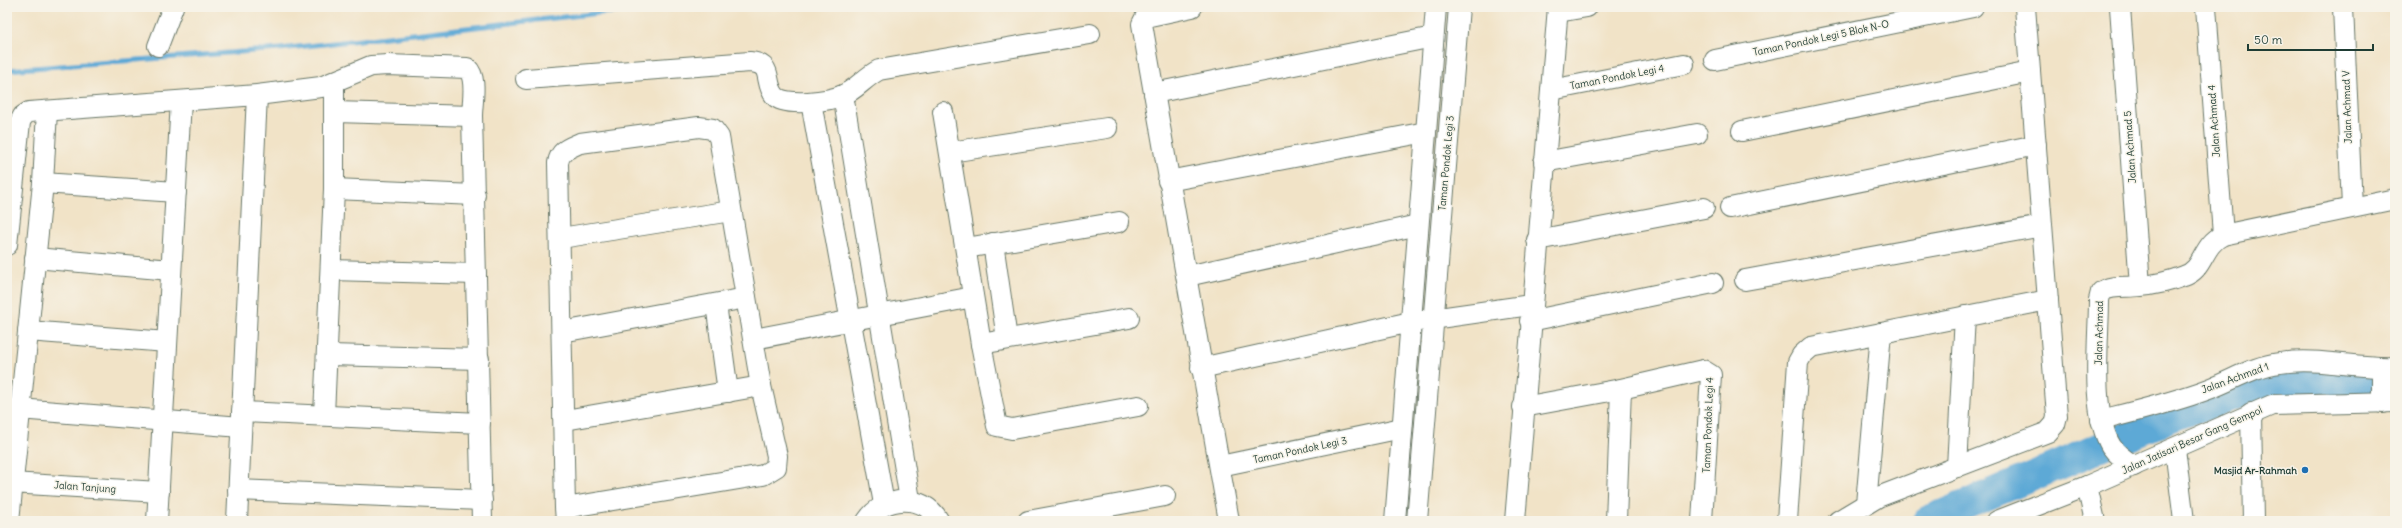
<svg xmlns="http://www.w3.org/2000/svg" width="2402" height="528" font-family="Delius,sans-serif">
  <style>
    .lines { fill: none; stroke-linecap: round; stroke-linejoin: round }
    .stream { stroke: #5da9d6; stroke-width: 5 }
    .river { stroke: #5da9d6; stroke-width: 30 }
    .minor-casing { stroke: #687767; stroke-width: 22 }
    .minor { stroke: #fff; stroke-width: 20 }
    .poi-dot { fill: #1f6fb2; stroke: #f7f3e8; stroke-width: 1.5 }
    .labels { text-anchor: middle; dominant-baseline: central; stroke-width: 3; stroke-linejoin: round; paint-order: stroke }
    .street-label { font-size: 10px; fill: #1f3d34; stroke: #f7f3e8 }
    .poi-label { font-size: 10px; font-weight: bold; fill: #1f3d34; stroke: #f7f3e8; text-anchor: end }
  </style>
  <rect width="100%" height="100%" fill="#f7f3e8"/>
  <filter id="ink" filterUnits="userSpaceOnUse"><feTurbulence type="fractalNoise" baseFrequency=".025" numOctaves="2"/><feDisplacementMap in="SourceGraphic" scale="8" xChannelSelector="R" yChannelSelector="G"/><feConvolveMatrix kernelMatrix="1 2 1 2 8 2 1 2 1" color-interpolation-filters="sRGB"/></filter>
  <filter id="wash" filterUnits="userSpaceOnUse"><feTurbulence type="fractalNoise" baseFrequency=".012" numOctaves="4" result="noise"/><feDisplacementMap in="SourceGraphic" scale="16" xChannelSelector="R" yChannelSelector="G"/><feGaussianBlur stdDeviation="0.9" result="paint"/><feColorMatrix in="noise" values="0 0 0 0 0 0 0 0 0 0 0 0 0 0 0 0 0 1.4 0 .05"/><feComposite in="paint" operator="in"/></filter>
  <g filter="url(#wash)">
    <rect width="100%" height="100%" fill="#f1e3c7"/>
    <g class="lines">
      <path class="stream" d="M 7,70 L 280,49 L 600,13 L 683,7"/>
      <path class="river" d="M 1927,521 L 2179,414 L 2274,382 L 2395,384"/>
    </g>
  </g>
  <g filter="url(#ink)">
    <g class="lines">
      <g class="minor-casing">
        <g id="minor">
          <path d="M 1192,7 L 1150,16 L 1145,18 L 1142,24 L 1229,521"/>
          <path d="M 2120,7 L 2140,286"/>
          <path d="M 2206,7 L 2223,235"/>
          <path d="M 2343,7 L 2352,207"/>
          <path d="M 1558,12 L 1587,7"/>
          <path d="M 158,46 L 173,7"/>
          <path d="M 1715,60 L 1973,7"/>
          <path d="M 526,79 L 750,62 C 775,64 763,82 775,96 C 785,107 830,101 843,95 C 857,89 865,77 879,70 L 1090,34"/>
          <path d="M 1551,90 L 1684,64"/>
          <path d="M 1154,93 L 1433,37"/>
          <path d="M 843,95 L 910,500"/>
          <path d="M 811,102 L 884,504"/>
          <path d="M 335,112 L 472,116"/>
          <path d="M 943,112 L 981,344 L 997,426 L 1012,429 L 1138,406"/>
          <path d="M 1742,131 L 2030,72"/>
          <path d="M 950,152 L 1107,128"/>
          <path d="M 1544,162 L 1697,134"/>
          <path d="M 1168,181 L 1426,132"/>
          <path d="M 43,183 L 176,192"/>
          <path d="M 334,189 L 475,195"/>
          <path d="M 1730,208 L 2036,145"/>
          <path d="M 561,238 L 731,211"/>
          <path d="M 1537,240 L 1704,208"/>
          <path d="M 993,243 L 1007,339"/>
          <path d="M 7,245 L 20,122 L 23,116 L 29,112 L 257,95 L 321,87 L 371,66 L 388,65 L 467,68 C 478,78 472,102 472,116 L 482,521"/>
          <path d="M 966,248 L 1119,222"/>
          <path d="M 35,258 L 171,270"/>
          <path d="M 331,270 L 476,274"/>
          <path d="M 1187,276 L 1418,225"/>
          <path d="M 1745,280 L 2042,226"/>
          <path d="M 716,304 L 728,392"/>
          <path d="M 1530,321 L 1713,283"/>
          <path d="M 28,331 L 167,342"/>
          <path d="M 562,332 L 746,298"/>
          <path d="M 754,339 L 973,297"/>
          <path d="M 981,344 L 1129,318"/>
          <path d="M 329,355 L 479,359"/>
          <path d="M 1201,368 L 1411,322 L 1531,305"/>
          <path d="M 2382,403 L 2382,368"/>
          <path d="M 1523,407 L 1621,389 L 1703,370 L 1711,375 L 1702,521"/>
          <path d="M 19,409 L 241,427"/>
          <path d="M 242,412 L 480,423"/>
          <path d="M 2251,413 L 2253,521"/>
          <path d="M 324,415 L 334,189 L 334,83"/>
          <path d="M 565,420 L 761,386"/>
          <path d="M 2101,420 C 2137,411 2175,402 2209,389 C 2233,380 2254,366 2280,363 C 2319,357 2357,369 2395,367"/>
          <path d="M 2175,449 L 2184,521"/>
          <path d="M 1220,466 L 1402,428"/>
          <path d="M 2134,466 C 2125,460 2117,455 2111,446 C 2090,411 2099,340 2099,300 L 2101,292 C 2111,284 2127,288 2140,286 C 2154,285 2171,281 2184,276 C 2205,269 2201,246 2223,235 L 2395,199"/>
          <path d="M 1957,467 L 1965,316"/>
          <path d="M 11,483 L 159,492"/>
          <path d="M 2087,486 L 2095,521"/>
          <path d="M 238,490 L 482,500"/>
          <path d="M 1866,504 L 1881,333"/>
          <path d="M 565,508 L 763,475 L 776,467 L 777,456 L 761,386 L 719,137 L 713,129 L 699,127 L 580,143 C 569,148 560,150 558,163 L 565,508 L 566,521"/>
          <path d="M 9,521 L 43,183 L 47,111"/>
          <path d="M 157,521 L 181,101"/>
          <path d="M 237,521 L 257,95"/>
          <path d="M 867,521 C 883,496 923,492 939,521"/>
          <path d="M 1028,521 L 1165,496"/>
          <path d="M 1395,521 L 1436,7"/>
          <path d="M 1417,521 L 1459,7"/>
          <path d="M 1515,521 L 1558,7"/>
          <path d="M 1616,521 L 1621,389"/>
          <path d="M 1787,521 L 1798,362 L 1802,355 L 1811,347 L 2048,300"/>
          <path d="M 1838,521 L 1878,497 L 2048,432 L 2055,424 L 2057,416 L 2025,7"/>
          <path d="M 1997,521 L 2087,486 L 2272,405 L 2395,402"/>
        </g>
      </g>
      <use href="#minor" class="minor"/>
    </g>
  </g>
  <circle class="poi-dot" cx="2305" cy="470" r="4"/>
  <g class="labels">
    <g class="street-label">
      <text transform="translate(1821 38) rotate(-12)">Taman Pondok Legi 5 Blok N-O</text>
      <text transform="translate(1617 77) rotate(-11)">Taman Pondok Legi 4</text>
      <text transform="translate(2347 107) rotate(-92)">Jalan Achmad V</text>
      <text transform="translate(2214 121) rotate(-94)">Jalan Achmad 4</text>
      <text transform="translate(2130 147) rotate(-94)">Jalan Achmad 5</text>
      <text transform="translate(1446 163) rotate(-85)">Taman Pondok Legi 3</text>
      <text transform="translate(2099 333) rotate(-89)">Jalan Achmad</text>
      <text transform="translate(2235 378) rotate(-20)">Jalan Achmad 1</text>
      <text transform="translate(1708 425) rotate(-88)">Taman Pondok Legi 4</text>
      <text transform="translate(2192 440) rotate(-24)">Jalan Jatisari Besar Gang Gempol</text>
      <text transform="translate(1300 450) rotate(-12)">Taman Pondok Legi 3</text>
      <text transform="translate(85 487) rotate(4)">Jalan Tanjung</text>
    </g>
    <g class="poi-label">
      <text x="2297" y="470">Masjid Ar-Rahmah</text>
    </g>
  </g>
  <rect width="2402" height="528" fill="none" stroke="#f7f3e8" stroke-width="24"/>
  <path d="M2248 44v6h125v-6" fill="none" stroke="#1f3d34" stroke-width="2"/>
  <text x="2254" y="44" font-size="12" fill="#1f3d34" stroke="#f7f3e8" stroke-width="3" paint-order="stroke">50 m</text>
</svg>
